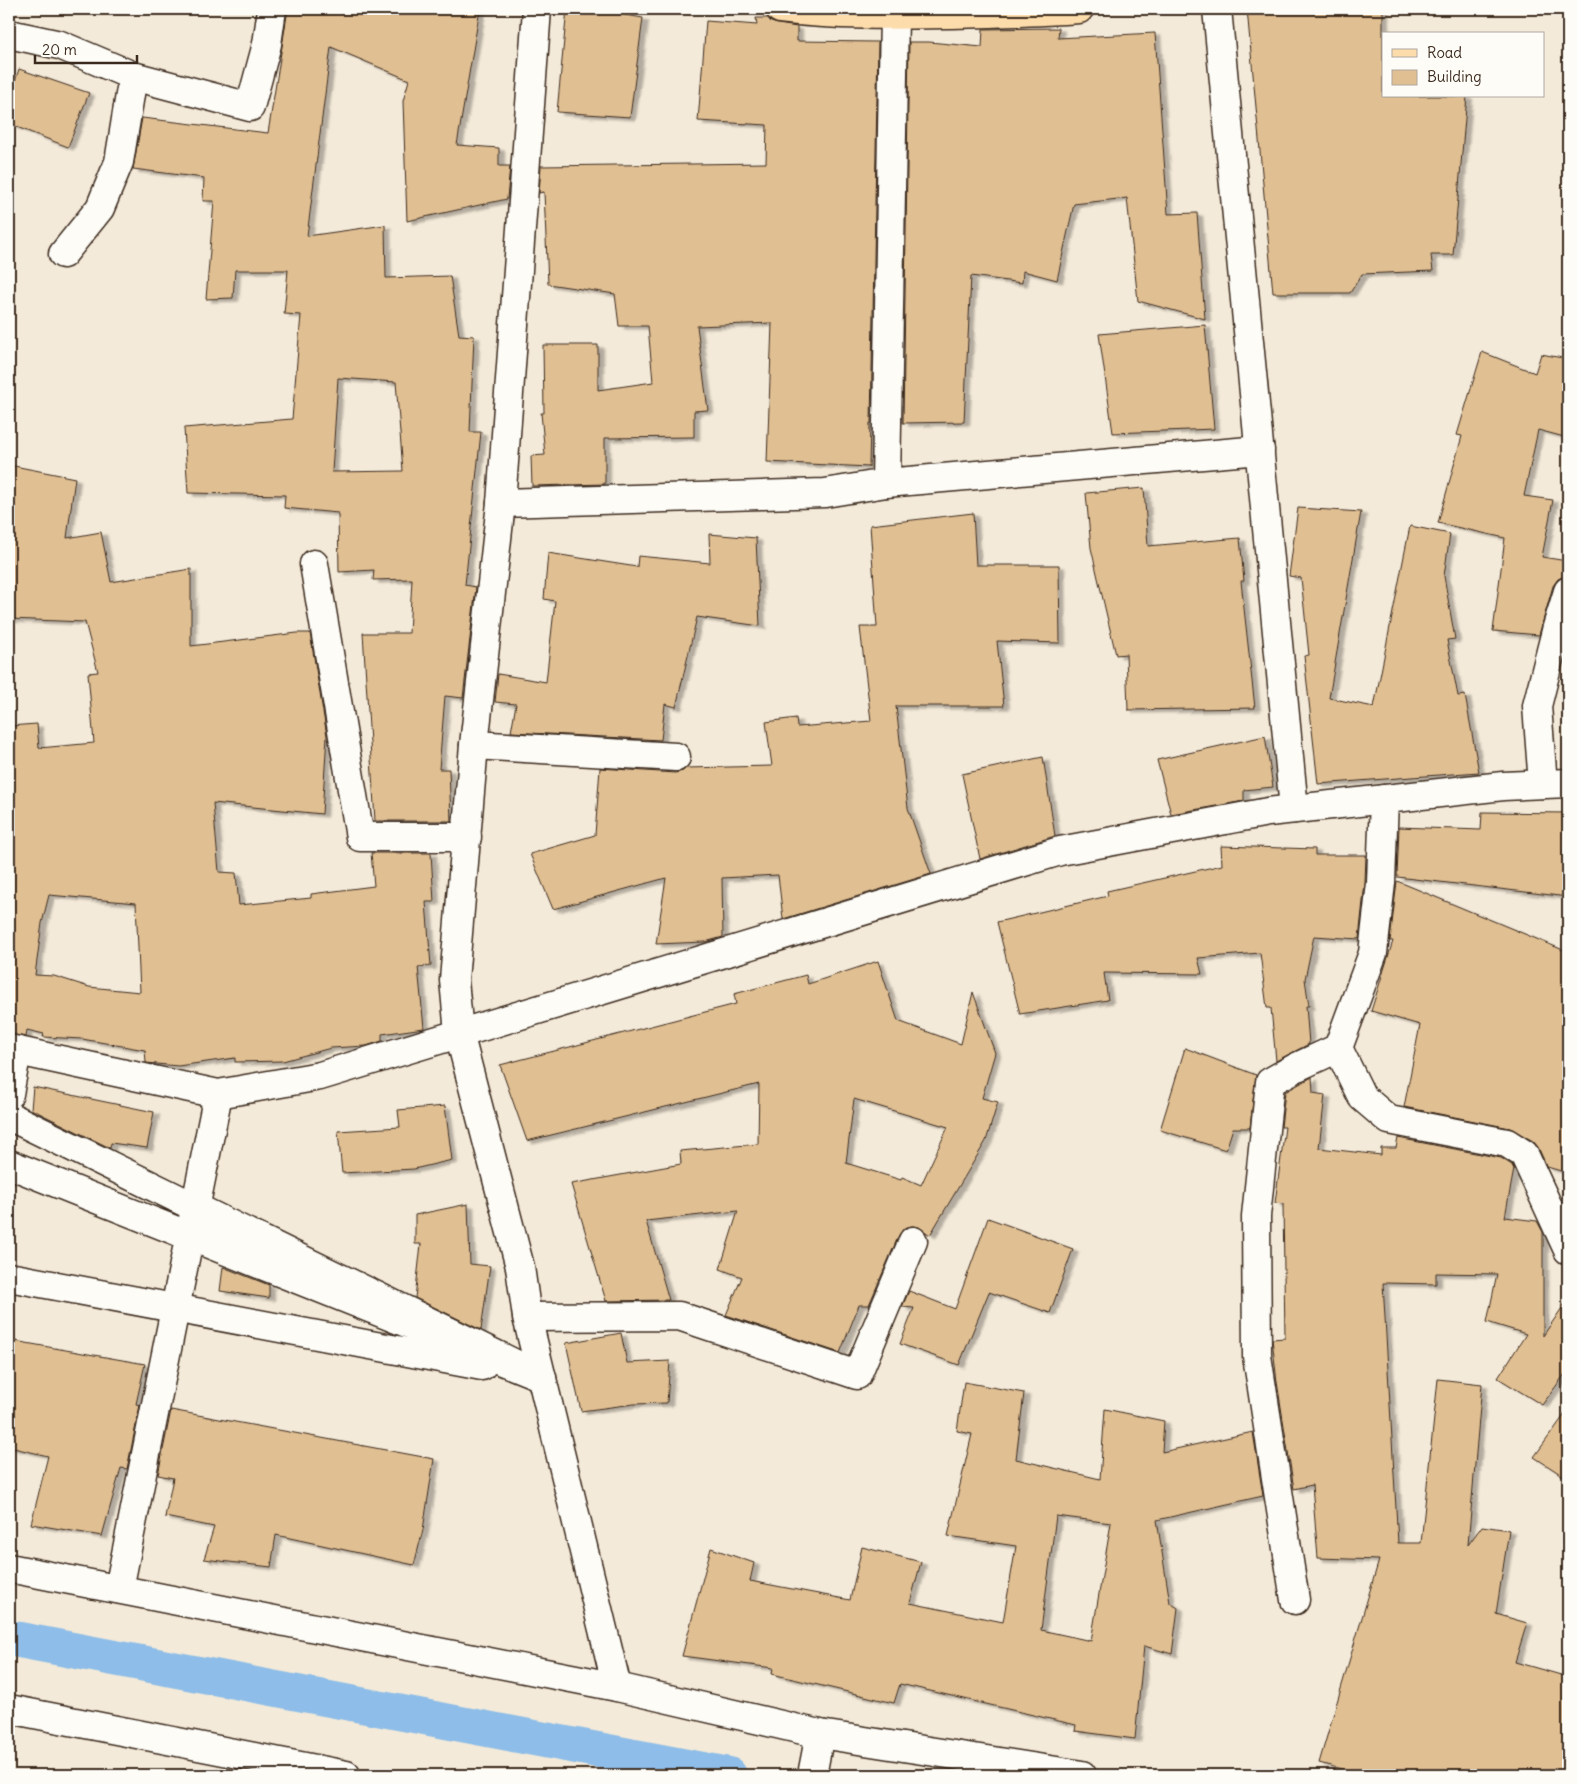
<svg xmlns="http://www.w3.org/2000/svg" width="1577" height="1784" font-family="Delius,sans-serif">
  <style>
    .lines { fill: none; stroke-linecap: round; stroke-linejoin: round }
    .canal { stroke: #8dbde8; stroke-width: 36 }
    .building { fill: #e0bf92; stroke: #3b2a1e; fill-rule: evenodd; filter: url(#shadow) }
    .minor-casing { stroke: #3b2a1e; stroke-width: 31 }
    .major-casing { stroke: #3b2a1e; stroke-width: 31 }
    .minor { stroke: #fdfcf7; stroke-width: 28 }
    .major { stroke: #fddcac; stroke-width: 28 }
  </style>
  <defs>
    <filter id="shadow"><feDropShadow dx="5.5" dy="3" stdDeviation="1" flood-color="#0004"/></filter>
  </defs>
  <rect width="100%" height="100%" fill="#f4ead9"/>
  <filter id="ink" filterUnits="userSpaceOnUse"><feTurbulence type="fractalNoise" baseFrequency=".02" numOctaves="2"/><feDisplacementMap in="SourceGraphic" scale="10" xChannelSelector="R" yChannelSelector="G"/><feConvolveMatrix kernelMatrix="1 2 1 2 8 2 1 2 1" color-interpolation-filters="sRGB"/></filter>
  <g filter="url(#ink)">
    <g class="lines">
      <path class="canal" d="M 9,1638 L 729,1775"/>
    </g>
    <g class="building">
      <path d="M 288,9 L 480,9 L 457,145 L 499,148 L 499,166 L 510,166 L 507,199 L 407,221 L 403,101 L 409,80 L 331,47 L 307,236 L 385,225 L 386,278 L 450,276 L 459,335 L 474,336 L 470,432 L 481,432 L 465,585 L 476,587 L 463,698 L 445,696 L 439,769 L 449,769 L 451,821 L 375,821 L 363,633 L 409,633 L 412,579 L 373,580 L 374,570 L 339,572 L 338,513 L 284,508 L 285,495 L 188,493 L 184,428 L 292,419 L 301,315 L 284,314 L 288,270 L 235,270 L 233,298 L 206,299 L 214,201 L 203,201 L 204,178 L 133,169 L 142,118 L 268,133 ZM 338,378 L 396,382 L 403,471 L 332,472 Z"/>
      <path d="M 567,9 L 590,9 L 643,18 L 630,117 L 557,112 Z"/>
      <path d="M 1247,9 L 1383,9 L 1383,96 L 1467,96 L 1453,255 L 1431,255 L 1433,271 L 1362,274 L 1350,293 L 1273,293 Z"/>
      <path d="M 756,18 L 768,18 L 771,22 L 778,24 L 797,27 L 797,41 L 878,42 L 871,423 L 870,423 L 869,467 L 767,462 L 772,323 L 697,326 L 708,410 L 694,411 L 694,437 L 605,438 L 605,484 L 532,486 L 531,456 L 545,455 L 541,413 L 544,413 L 543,345 L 598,345 L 598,390 L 653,382 L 648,326 L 619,326 L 615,294 L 548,284 L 544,192 L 539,193 L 541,166 L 766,163 L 767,125 L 698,121 L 706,21 L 757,25 Z"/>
      <path d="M 1059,28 L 1058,38 L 1155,33 L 1168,214 L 1197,213 L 1205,319 L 1138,301 L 1127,198 L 1074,204 L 1057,280 L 1023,271 L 1022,283 L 971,276 L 964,422 L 903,423 L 909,42 L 929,42 L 982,47 L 983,29 Z"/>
      <path d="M 19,69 L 89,93 L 68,147 L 9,124 L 9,100 Z"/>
      <path d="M 1205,325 L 1214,429 L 1113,433 L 1099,334 Z"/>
      <path d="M 1482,352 L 1535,373 L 1541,354 L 1568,359 L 1568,438 L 1538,430 L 1524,496 L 1553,500 L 1542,557 L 1567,561 L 1565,576 L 1558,579 L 1553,586 L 1539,635 L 1493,631 L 1505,538 L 1438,523 L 1462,436 L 1457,435 Z"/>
      <path d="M 9,465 L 75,478 L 67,538 L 101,532 L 111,582 L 191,569 L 191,646 L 297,633 L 310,633 L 327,736 L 322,814 L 213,803 L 219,872 L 236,873 L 239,905 L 311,898 L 311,894 L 374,886 L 371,853 L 431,853 L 434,902 L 426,902 L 431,966 L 418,967 L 424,1028 L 382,1034 L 382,1041 L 366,1046 L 331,1048 L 283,1061 L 235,1062 L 235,1058 L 178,1066 L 146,1063 L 145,1050 L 82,1039 L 43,1037 L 44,1034 L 27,1030 L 26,1037 L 9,1034 L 9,726 L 37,724 L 39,748 L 94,743 L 88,673 L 98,672 L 85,622 L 9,619 ZM 49,895 L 136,903 L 140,992 L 89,987 L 54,976 L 35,975 L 42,923 Z"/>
      <path d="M 1144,488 L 1148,546 L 1240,538 L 1244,581 L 1241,581 L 1255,708 L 1128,710 L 1126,654 L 1116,655 L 1091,548 L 1086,493 Z"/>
      <path d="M 1298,508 L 1361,512 L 1329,698 L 1374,707 L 1410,526 L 1450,534 L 1444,576 L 1455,639 L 1447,640 L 1458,696 L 1465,695 L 1479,772 L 1318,784 L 1304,656 L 1309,655 L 1301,578 L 1289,576 Z"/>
      <path d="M 973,513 L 976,565 L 1059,565 L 1060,643 L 997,641 L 1004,706 L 896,706 L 908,808 L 931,874 L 783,919 L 778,875 L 722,878 L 723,937 L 705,942 L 656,944 L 666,878 L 553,909 L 530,854 L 595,835 L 600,768 L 675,773 L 683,771 L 686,768 L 772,766 L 766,722 L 796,718 L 797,727 L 871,721 L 860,627 L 877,627 L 870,525 Z"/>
      <path d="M 709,534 L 756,538 L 760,626 L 697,617 L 676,707 L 665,704 L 661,740 L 511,732 L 516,704 L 495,702 L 498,674 L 546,682 L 555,601 L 544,599 L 548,553 L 637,567 L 638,556 L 710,563 Z"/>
      <path d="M 1265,736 L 1273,787 L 1244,790 L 1244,801 L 1171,814 L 1157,760 Z"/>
      <path d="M 1043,757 L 1055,836 L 980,859 L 962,774 Z"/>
      <path d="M 1482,812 L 1568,813 L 1568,897 L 1397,877 L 1399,827 L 1481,830 Z"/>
      <path d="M 1221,846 L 1315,849 L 1315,855 L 1366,855 L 1365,882 L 1359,939 L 1314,936 L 1305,979 L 1309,1006 L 1306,1006 L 1309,1044 L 1276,1061 L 1271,1008 L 1267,1008 L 1260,953 L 1198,958 L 1202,974 L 1104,973 L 1108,1000 L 1020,1014 L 997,922 L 1108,896 L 1107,891 L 1222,865 Z"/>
      <path d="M 1397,881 L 1568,952 L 1568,1173 L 1547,1167 L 1538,1147 L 1533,1141 L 1510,1128 L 1404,1107 L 1420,1025 L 1371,1011 L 1393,941 L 1390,941 Z"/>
      <path d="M 878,961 L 898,1021 L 961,1044 L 973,992 L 995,1053 L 982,1098 L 998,1102 L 986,1141 L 930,1235 L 919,1227 L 912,1226 L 904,1228 L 899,1235 L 869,1305 L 859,1305 L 840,1353 L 726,1315 L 742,1277 L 720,1269 L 738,1211 L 646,1221 L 669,1300 L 606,1301 L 571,1184 L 681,1164 L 680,1151 L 758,1144 L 759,1084 L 527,1141 L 500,1065 L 736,1004 L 734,994 L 806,975 L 808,984 ZM 854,1099 L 948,1127 L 921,1185 L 902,1177 L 901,1180 L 846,1163 Z"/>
      <path d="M 1185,1048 L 1256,1075 L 1250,1128 L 1233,1128 L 1226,1150 L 1160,1130 Z"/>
      <path d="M 1312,1077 L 1313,1093 L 1325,1095 L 1319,1148 L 1381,1155 L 1381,1148 L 1396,1148 L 1398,1138 L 1501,1158 L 1512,1165 L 1514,1169 L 1505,1217 L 1537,1221 L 1543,1232 L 1543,1336 L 1568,1299 L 1568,1370 L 1542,1405 L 1498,1378 L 1526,1334 L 1487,1322 L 1497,1274 L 1436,1273 L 1436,1284 L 1383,1283 L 1398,1543 L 1421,1543 L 1438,1379 L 1482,1384 L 1468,1545 L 1482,1526 L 1509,1530 L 1496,1614 L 1527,1623 L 1515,1662 L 1568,1677 L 1568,1775 L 1364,1775 L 1319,1763 L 1379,1560 L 1318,1558 L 1312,1485 L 1294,1489 L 1277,1382 L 1272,1339 L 1285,1338 L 1283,1204 L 1275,1203 L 1285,1127 L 1281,1127 L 1285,1092 Z"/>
      <path d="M 33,1087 L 154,1112 L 147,1148 L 111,1143 L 110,1148 L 31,1109 Z"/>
      <path d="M 445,1106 L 452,1160 L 414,1169 L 342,1173 L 338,1131 L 400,1127 L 398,1110 Z"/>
      <path d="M 468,1204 L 470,1264 L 490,1266 L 481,1330 L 415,1298 L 421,1244 L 415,1244 L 415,1215 Z"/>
      <path d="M 988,1218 L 1073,1249 L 1050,1313 L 989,1292 L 959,1365 L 900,1344 L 914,1308 L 902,1307 L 909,1291 L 955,1309 Z"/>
      <path d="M 223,1267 L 269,1285 L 269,1298 L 220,1291 Z"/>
      <path d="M 621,1333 L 627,1363 L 670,1361 L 667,1403 L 634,1404 L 581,1411 L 566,1343 Z"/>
      <path d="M 9,1340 L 145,1364 L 136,1404 L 140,1405 L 127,1469 L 121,1468 L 102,1536 L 31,1524 L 48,1456 L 9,1447 Z"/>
      <path d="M 964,1382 L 1024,1393 L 1016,1459 L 1100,1479 L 1105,1409 L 1164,1421 L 1162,1452 L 1253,1432 L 1263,1496 L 1157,1520 L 1170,1603 L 1178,1608 L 1172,1654 L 1144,1646 L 1135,1739 L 1075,1731 L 1076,1725 L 900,1684 L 894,1703 L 772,1674 L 773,1668 L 682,1656 L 711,1548 L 754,1563 L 750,1581 L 850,1600 L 862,1547 L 921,1562 L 910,1603 L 1003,1622 L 1016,1546 L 948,1536 L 972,1434 L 957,1431 ZM 1056,1516 L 1111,1523 L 1091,1641 L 1041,1630 Z"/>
      <path d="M 171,1410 L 434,1459 L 423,1530 L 414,1565 L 276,1535 L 271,1567 L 204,1559 L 214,1527 L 165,1517 L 173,1478 L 158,1475 Z"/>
      <path d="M 1568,1410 L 1568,1479 L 1534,1457 Z"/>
    </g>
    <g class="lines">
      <g class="minor-casing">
        <g id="minor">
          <path d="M 537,9 L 501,503 L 474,745 L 454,980 L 459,1033 L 520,1267 L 527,1317 L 617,1687"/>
          <path d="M 1217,9 L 1294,809"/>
          <path d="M 9,34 L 60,45 L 133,76 L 250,107 L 267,44 L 272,9"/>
          <path d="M 63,254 L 100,208 L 119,162 L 133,76"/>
          <path d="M 886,483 L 894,15"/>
          <path d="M 501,503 L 825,493 L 886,483 L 1260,450"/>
          <path d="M 314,564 L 360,837 L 467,837"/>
          <path d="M 474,745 L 676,757"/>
          <path d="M 1543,784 L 1537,706 L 1557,627 L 1568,591"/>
          <path d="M 1338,1048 L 1362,1097 L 1389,1120 L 1507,1143 L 1524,1154 L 1568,1250"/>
          <path d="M 9,1049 L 218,1094 L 320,1076 L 1060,851 L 1268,812 L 1503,786 L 1568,783"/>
          <path d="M 9,1094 L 17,1051"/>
          <path d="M 9,1116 L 542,1377 L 9,1164"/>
          <path d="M 9,1277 L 482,1366"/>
          <path d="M 527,1317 L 679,1316 L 857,1375 L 913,1241"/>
          <path d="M 9,1568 L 617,1687 L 820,1734 L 1082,1775"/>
          <path d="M 119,1589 L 218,1094"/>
          <path d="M 1295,1600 L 1257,1356 L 1256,1216 L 1270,1082 L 1297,1067 L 1338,1048 L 1373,953 L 1381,883 L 1384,799"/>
          <path d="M 9,1709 L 346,1775"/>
          <path d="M 812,1775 L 820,1734"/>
        </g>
      </g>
      <g class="major-casing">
        <path id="major" d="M 780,9 C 836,16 892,15 949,14 C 992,13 1036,12 1079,9"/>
      </g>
      <use href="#minor" class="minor"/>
      <use href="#major" class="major"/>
    </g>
  </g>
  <rect width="1577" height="1784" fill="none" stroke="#fdfcf7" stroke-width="30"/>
  <rect x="15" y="15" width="1547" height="1754" fill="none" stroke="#3b2a1e" stroke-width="2" filter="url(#ink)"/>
  <rect x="1382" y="32" width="162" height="65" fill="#fdfcf7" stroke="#afa8a0"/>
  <rect x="1392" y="49" width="25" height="8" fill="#fddcac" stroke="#afa8a0"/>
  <text x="1427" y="58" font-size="15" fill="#3b2a1e">Road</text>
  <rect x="1392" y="70" width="25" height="15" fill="#e0bf92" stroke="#afa8a0"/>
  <text x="1427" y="82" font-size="15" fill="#3b2a1e">Building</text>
  <path d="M35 55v8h102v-8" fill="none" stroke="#3b2a1e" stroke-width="2.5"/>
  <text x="42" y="55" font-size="15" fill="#3b2a1e" stroke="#fdfcf7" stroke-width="4" paint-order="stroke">20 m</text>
</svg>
